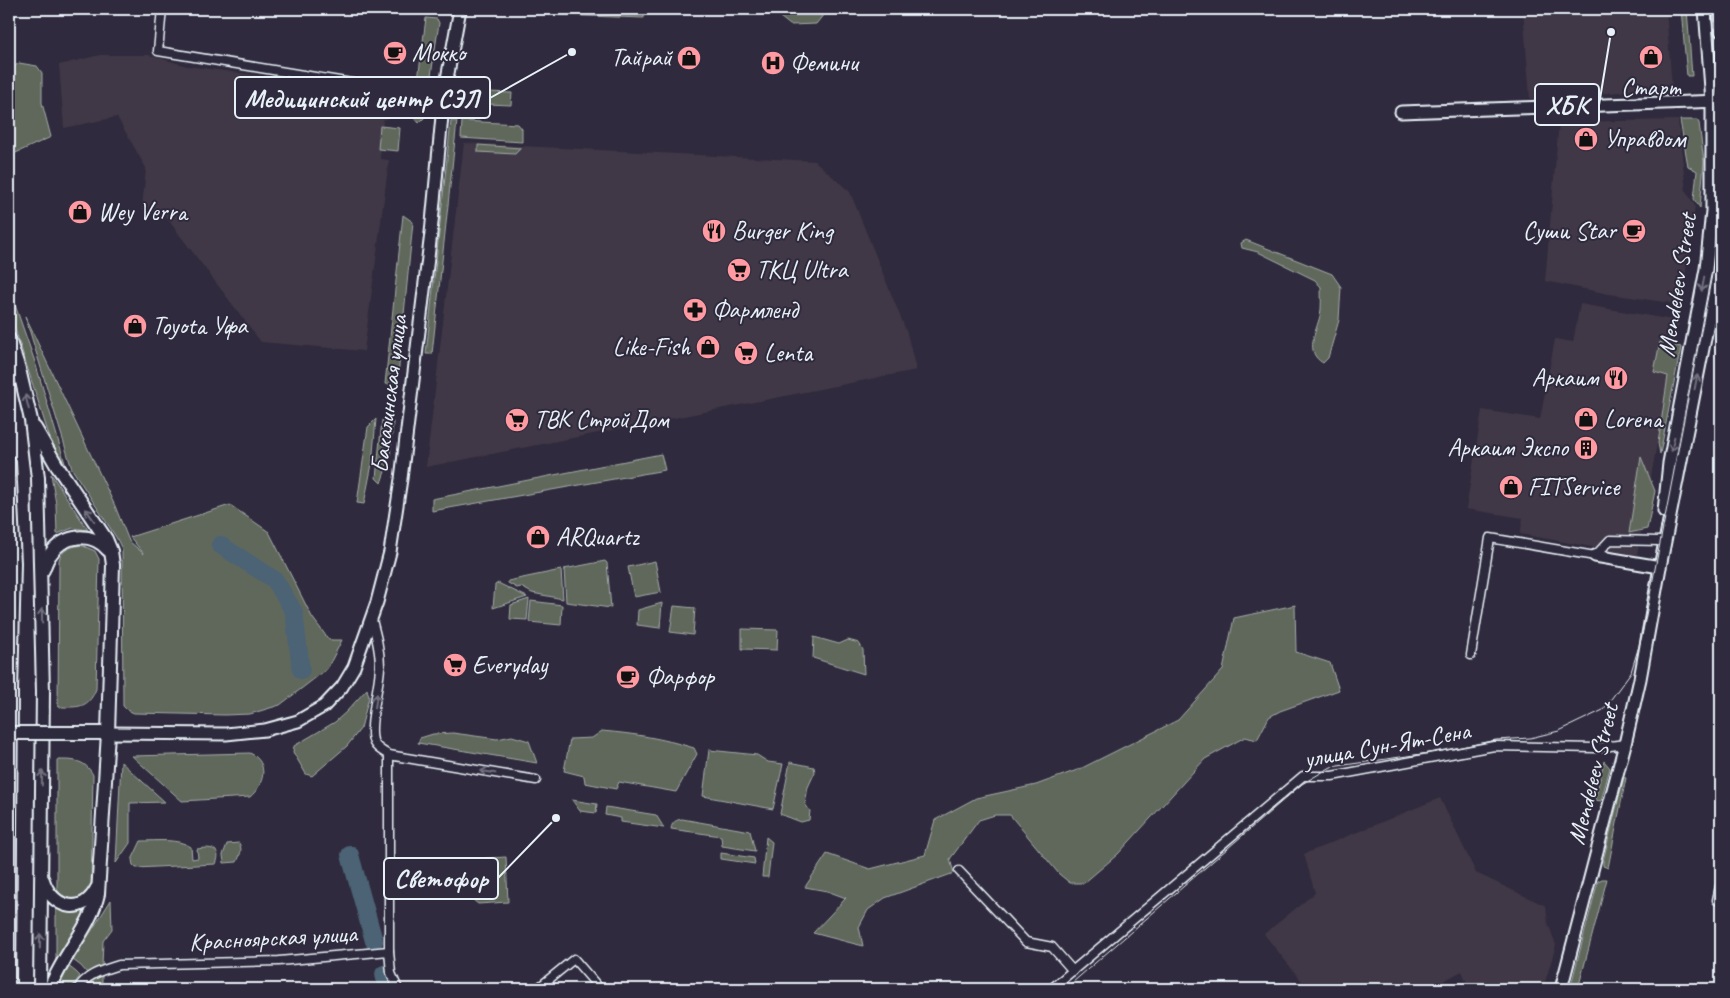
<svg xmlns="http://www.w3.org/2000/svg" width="1730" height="998" font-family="Caveat,sans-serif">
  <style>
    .built { fill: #413846 }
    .green { fill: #61685b; stroke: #a4acaa }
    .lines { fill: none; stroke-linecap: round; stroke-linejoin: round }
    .river { stroke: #4b6375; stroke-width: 18 }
    .street-casing { stroke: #e8f1f8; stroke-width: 11 }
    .secondary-casing { stroke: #e8f1f8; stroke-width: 15 }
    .primary-casing { stroke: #e8f1f8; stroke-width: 16 }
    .street { stroke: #2f2a3d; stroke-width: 8 }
    .secondary { stroke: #2f2a3d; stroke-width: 11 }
    .primary { stroke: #2f2a3d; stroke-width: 12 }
    .tram { stroke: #e8f1f8; stroke-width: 1 }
    .primary-bridge-casing { stroke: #e8f1f8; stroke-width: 16; stroke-linecap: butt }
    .primary-bridge { stroke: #2f2a3d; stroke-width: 12 }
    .oneway { stroke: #70707e }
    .labels { text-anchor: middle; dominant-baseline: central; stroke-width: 4; stroke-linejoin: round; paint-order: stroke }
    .poi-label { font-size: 25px; fill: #e8f1f8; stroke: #2f2a3d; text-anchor: start }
    .street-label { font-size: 25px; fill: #e8f1f8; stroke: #2f2a3d }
    .leader { fill: none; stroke: #e8f1f8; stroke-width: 2 }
    .callout-dot { fill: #e8f1f8; stroke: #2f2a3d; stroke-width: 2 }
    .callout { fill: #2f2a3d; stroke: #e8f1f8; stroke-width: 2 }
    .callout-label { font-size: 26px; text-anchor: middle; font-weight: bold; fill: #e8f1f8 }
  </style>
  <rect width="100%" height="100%" fill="#2f2a3d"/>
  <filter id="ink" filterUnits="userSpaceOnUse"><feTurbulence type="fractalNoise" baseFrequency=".02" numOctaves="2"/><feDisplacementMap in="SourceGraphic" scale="10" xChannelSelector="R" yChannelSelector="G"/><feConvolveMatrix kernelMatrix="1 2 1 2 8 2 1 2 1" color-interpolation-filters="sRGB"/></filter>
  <g filter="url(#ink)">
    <g class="built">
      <path d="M 1523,9 L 1666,9 L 1672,88 L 1530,99 Z"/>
      <path d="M 100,55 L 149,55 L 187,66 L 406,95 L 406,113 L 383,120 L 380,159 L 389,160 L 364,351 L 261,342 L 163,213 L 142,209 L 146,168 L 117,117 L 64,128 L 59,65 Z"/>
      <path d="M 1678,120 L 1686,191 L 1695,206 L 1682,300 L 1678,304 L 1609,294 L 1545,281 L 1559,122 Z"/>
      <path d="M 464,143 L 815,161 L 850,192 L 907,333 L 916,370 L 426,467 Z"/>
      <path d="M 1580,304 L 1679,321 L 1637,555 L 1520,534 L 1523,518 L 1466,509 L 1482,410 L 1540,419 L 1555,339 L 1573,342 Z"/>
      <path d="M 1440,798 L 1476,873 L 1546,906 L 1548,923 L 1556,945 L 1543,989 L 1469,989 L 1462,971 L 1429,989 L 1308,989 L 1264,934 L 1315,893 L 1304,854 Z"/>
    </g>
    <g class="green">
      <path d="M 559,9 L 645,9 L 644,18 L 559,15 Z"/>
      <path d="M 787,9 L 828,9 L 816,24 L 790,25 L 780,17 Z"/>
      <path d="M 1681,9 L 1687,9 L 1692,76 L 1687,76 Z"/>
      <path d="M 426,18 L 437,19 L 439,23 L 430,82 L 418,80 Z"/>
      <path d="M 19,63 L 37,66 L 42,73 L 42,103 L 51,137 L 9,156 L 9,70 Z"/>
      <path d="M 488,92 L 512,93 L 511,105 L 487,104 Z"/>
      <path d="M 418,102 L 428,106 L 428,114 L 419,123 L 415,118 Z"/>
      <path d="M 1680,120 L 1697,120 L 1699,123 L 1704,162 L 1700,208 L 1694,199 L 1697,171 L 1688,166 Z"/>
      <path d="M 451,121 L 457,121 L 432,354 L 426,354 Z"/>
      <path d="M 462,121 L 518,124 L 522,129 L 522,142 L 461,138 Z"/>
      <path d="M 380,126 L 400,128 L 398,151 L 378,149 Z"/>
      <path d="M 478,145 L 521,148 L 515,154 L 478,152 Z"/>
      <path d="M 403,215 L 413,222 L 398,376 C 396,384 393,385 385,384 Z"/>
      <path d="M 1246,240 L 1332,274 L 1341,287 L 1339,320 L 1328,358 L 1323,363 C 1304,352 1316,332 1320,316 C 1322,307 1321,297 1321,287 L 1315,280 L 1258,252 L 1242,248 L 1241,243 Z"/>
      <path d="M 14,302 L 35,362 L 67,470 L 53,448 L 9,310 L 9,304 Z"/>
      <path d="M 25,316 L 115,506 L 129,541 L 144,554 L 130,537 L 230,505 L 269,532 L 312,617 L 329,640 L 342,640 L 327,669 L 280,705 L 250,714 L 225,715 L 134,713 L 127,710 L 123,706 L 122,549 L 116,537 L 72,469 Z"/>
      <path d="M 1660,342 L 1681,347 L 1660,454 L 1658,443 L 1668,376 L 1654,372 Z"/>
      <path d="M 376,419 L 372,464 L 364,504 L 357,503 L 368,427 Z"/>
      <path d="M 382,420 L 393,422 L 390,457 L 381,483 L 376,478 Z"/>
      <path d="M 661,454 L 665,470 L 432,511 L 432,499 Z"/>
      <path d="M 1641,457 L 1655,491 L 1647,529 L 1629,533 Z"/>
      <path d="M 51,474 L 88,530 L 73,528 L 57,534 L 56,504 Z"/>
      <path d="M 81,545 L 95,551 L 99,559 L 96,689 C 88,709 78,707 58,707 L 59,560 C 62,549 71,547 81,545 Z"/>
      <path d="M 605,561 L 607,563 L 611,608 L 566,602 L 564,569 Z"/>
      <path d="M 655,561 L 661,592 L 634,597 L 628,567 Z"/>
      <path d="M 561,570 L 563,599 L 532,593 L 521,587 L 517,588 L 508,583 L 508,581 Z"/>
      <path d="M 498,583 L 527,597 L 493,608 L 495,585 Z"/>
      <path d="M 529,599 L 527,620 L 510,619 L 511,605 Z"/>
      <path d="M 531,601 L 562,605 L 561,625 L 529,622 Z"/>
      <path d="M 662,603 L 660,628 L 637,625 L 638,610 Z"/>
      <path d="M 1295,605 L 1296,652 L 1330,663 L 1339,690 L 1280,711 L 1269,717 L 1257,740 L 1245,737 L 1205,759 L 1118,854 L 1084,883 L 1070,883 L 1059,874 L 1010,815 L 995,815 L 979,820 L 950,859 L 954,873 L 885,898 L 868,910 L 859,927 L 863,946 L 813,933 L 846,898 L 827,891 L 805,887 L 827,854 L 870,869 L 925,855 L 935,820 L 976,798 L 1036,785 L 1080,769 L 1178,720 L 1223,670 L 1234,618 Z"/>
      <path d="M 674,606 L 695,608 L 693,635 L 670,632 Z"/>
      <path d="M 742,629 L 778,630 L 777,650 L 742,649 Z"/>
      <path d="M 814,637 L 839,644 L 848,640 L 859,643 L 863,650 L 864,674 L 813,658 Z"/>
      <path d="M 367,689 L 369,697 L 361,728 L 347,746 L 312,776 L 306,774 L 293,752 L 294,746 L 335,722 L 347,711 Z"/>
      <path d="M 602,731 C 636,734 661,738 694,748 L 697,754 L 676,792 L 619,782 L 616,789 L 585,783 L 584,776 L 564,771 L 570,739 L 592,738 Z"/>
      <path d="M 453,733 L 497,739 L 512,736 L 529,741 L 537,763 L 418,743 L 420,738 L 433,734 Z"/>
      <path d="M 709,750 L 757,755 L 768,762 L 783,764 L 773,809 L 703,796 Z"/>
      <path d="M 250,753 C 270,763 264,785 250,797 L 182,801 L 132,756 Z"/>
      <path d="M 57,760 C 72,760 85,759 93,775 L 91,891 L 76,902 L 62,897 L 57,889 Z"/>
      <path d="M 1604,761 L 1610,768 L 1601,801 L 1595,800 Z"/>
      <path d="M 121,762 L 165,802 L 130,803 L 130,843 L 116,863 Z"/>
      <path d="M 790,762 L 814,767 L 815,772 L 808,787 L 805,804 L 810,811 L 809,820 L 801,822 L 780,814 Z"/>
      <path d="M 1624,777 L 1626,778 L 1608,868 L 1603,866 L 1603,861 Z"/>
      <path d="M 572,800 L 597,804 L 596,813 L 580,811 Z"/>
      <path d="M 606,807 L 656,815 L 664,828 L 621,822 L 621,818 L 605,815 Z"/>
      <path d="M 682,819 L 750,831 L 755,851 L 722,846 L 721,836 L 671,829 C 672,822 676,820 682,819 Z"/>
      <path d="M 766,837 L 772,842 L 768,877 L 762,877 Z"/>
      <path d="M 141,841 C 156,841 178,838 191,847 L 192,859 L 198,858 L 197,849 C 209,847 223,847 216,864 L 136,868 L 133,865 L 132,860 Z"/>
      <path d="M 239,843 C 243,850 240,855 237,862 L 224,863 L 223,855 L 227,844 Z"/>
      <path d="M 721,853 L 754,858 L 755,864 L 721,859 Z"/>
      <path d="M 506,857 L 508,902 L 478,904 L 472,899 L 470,865 L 475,859 Z"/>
      <path d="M 1602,879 L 1607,879 L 1578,989 L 1570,989 L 1598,881 Z"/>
      <path d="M 111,900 L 112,929 L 103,941 L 102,966 L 87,973 L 81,966 L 73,960 Z"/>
      <path d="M 59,908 L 73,913 L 86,909 L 89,910 L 56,964 L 56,909 Z"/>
      <path d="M 67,965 L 76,972 L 80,976 L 71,989 L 57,989 L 60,978 Z"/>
      <path d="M 102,976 L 102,989 L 82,989 L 89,980 Z"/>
    </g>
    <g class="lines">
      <g class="river">
        <path d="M 220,545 L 275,580 L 294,612 L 301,670"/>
        <path d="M 350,855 L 374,941"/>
        <path d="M 384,974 L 387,989"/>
      </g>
      <g class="street-casing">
        <g id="street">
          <path d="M 162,9 L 158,51 L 412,93 L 444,95"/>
          <path d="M 372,620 C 376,635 380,650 380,666 C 380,685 367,728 374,743 C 377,749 384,752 389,755 L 536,780"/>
          <path d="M 1471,655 L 1490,538 L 1595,556 L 1610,540 L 1660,541"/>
          <path d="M 959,871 L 1026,942 L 1052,947 L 1073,971"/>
          <path d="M 1717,900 L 1721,882"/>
          <path d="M 389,951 L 389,755"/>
          <path d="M 78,989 C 86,974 104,970 119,965 L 279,961 L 389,951 L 391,973 L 398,989"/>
          <path d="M 537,989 L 574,959 L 600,989"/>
          <path d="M 1051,989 L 1303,776 L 1332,776 L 1494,746 L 1595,748 L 1625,744"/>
        </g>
      </g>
      <g class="secondary-casing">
        <g id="secondary">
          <path d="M 1719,9 L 1721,31"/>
          <path d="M 1401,112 L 1721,101"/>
          <path d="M 1664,511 L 1669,463 L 1706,269 L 1712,211 L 1712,102 L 1705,9"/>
          <path d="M 1595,556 L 1660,567"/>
          <path d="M 108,733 L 226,734 L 265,730 L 298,721 L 324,706 L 342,687 L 354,667 L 377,602 L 390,552 L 401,479 L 431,233 L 444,95 L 460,9"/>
          <path d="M 1561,989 L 1625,744 L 1640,679 L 1660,567 L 1721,257"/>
        </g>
      </g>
      <g class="primary-casing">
        <g id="primary">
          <path d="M 9,339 L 19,369 L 31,420 L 38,478 L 43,692 L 40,989"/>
          <path d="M 35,428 L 57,466 L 106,539 L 111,551 L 113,565 L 108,733 L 98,894 C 90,929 62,955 50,989"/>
          <path d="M 9,462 L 14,563 L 11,692 L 9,989"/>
          <path d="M 43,570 C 45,565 47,559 50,555 C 63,534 92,531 108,550"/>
          <path d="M 64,733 L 108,733"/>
          <path d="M 43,880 C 51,907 82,918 97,888"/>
        </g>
      </g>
      <use href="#street" class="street"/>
      <use href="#secondary" class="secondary"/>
      <use href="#primary" class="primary"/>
      <path class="tram" d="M 1065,989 L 1302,784 L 1331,767 L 1442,751 L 1496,740 L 1530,738 L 1559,731 L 1603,710 L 1631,672 L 1642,636 L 1717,249 L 1720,101 L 1711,9"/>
      <g class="primary-bridge-casing">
        <path id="primary-bridge" d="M 9,733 L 64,733"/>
      </g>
      <use href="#primary-bridge" class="primary-bridge"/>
    </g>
    <defs><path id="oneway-shaft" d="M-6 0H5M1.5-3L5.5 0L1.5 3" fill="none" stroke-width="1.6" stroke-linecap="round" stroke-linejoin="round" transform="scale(1.25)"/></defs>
    <g class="oneway">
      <use href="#oneway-shaft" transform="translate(1703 284) rotate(100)"/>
      <use href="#oneway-shaft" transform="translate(1696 382) rotate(-79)"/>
      <use href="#oneway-shaft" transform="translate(27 402) rotate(-104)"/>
      <use href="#oneway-shaft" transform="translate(1673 444) rotate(101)"/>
      <use href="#oneway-shaft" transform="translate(90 515) rotate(-125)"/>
      <use href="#oneway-shaft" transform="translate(42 616) rotate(-91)"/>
      <use href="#oneway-shaft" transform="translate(376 701) rotate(-82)"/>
      <use href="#oneway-shaft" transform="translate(488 772) rotate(-170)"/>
      <use href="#oneway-shaft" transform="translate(42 778) rotate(-89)"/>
      <use href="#oneway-shaft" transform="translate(40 941) rotate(-89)"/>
    </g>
  </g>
  <defs>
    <g id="cafe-disc" transform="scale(1.25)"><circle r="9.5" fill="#ff9aa2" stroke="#2f2a3d"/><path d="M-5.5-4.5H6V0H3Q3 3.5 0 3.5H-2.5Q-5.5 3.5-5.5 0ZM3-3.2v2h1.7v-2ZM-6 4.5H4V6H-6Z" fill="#111"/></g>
    <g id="shop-disc" transform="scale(1.25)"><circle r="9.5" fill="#ff9aa2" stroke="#2f2a3d"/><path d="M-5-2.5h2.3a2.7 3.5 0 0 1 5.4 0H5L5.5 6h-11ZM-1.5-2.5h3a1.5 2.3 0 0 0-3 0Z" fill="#111"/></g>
    <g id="hospital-disc" transform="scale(1.25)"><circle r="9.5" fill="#ff9aa2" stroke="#2f2a3d"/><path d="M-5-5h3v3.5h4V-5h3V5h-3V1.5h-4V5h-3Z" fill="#111"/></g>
    <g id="restaurant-disc" transform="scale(1.25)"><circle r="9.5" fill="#ff9aa2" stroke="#2f2a3d"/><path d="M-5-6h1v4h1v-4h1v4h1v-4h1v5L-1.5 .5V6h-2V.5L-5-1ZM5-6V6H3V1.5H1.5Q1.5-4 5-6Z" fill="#111"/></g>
    <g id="supermarket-disc" transform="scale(1.25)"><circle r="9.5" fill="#ff9aa2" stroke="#2f2a3d"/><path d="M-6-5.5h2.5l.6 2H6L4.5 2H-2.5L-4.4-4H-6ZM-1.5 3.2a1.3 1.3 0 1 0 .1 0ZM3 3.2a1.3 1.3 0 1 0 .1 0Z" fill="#111"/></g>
    <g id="pharmacy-disc" transform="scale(1.25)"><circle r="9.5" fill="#ff9aa2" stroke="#2f2a3d"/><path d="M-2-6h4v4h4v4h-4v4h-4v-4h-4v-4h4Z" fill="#111"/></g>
    <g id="building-disc" transform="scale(1.25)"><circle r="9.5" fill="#ff9aa2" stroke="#2f2a3d"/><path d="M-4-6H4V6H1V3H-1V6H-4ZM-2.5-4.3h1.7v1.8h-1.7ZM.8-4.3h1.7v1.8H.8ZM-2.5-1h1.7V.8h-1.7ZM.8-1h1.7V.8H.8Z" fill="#111"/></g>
  </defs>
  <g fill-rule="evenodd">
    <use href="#cafe-disc" x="395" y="53"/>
    <use href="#shop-disc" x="1651" y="57"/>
    <use href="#shop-disc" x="689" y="58"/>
    <use href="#hospital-disc" x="773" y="63"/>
    <use href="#shop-disc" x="1586" y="139"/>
    <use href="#shop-disc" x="80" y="212"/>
    <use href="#restaurant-disc" x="714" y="231"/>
    <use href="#cafe-disc" x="1634" y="231"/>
    <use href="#supermarket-disc" x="739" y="270"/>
    <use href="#pharmacy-disc" x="695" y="310"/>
    <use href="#shop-disc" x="135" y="326"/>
    <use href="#shop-disc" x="708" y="347"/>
    <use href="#supermarket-disc" x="746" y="353"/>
    <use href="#restaurant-disc" x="1616" y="378"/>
    <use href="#shop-disc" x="1586" y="419"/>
    <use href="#supermarket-disc" x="517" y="420"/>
    <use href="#building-disc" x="1586" y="448"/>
    <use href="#shop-disc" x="1511" y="487"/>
    <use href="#shop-disc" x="538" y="537"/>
    <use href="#supermarket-disc" x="455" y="665"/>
    <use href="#cafe-disc" x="628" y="677"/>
  </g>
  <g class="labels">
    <g class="poi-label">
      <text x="412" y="53">Мокко</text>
      <text x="672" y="58" text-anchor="end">Тайрай</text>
      <text x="790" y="63">Фемини</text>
      <text x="1651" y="88" text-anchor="middle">Старт</text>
      <text x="1604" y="139">Управдом</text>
      <text x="98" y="212">Wey Verra</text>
      <text x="732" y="231">Burger King</text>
      <text x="1616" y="231" text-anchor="end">Суши Star</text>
      <text x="756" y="270">ТКЦ Ultra</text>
      <text x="712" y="310">Фармленд</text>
      <text x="152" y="326">Toyota Уфа</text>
      <text x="690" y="347" text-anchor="end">Like-Fish</text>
      <text x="764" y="353">Lenta</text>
      <text x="1598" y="378" text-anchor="end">Аркаим</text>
      <text x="1604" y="419">Lorena</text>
      <text x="534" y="420">ТВК СтройДом</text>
      <text x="1568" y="448" text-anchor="end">Аркаим Экспо</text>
      <text x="1528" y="487">FITService</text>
      <text x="556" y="537">ARQuartz</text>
      <text x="472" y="665">Everyday</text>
      <text x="646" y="677">Фарфор</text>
    </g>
    <g class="street-label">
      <text transform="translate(1677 285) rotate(-81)">Mendeleev Street</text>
      <text transform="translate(389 394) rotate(-83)">Бакалинская улица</text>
      <text transform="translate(1387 745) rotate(-10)">улица Сун-Ят-Сена</text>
      <text transform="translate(1593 774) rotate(-76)">Mendeleev Street</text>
      <text transform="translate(273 938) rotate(-3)">Красноярская улица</text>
    </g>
  </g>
  <path class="leader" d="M572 52L490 98M1611 32L1599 105M556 818L498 878"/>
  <g class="callout-dot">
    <circle cx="572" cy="52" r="5"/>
    <circle cx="1611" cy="32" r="5"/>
    <circle cx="556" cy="818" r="5"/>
  </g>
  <g class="callout">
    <rect x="235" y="77" width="255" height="41" rx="5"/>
    <rect x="1535" y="84" width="64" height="41" rx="5"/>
    <rect x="384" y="858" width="114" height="41" rx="5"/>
  </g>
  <g class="callout-label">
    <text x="362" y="107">Медицинский центр СЭЛ</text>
    <text x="1567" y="114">ХБК</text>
    <text x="441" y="887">Светофор</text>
  </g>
  <rect width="1730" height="998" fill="none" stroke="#2f2a3d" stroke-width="30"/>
  <rect x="15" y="15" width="1700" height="968" fill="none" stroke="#e8f1f8" stroke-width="2" filter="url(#ink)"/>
</svg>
